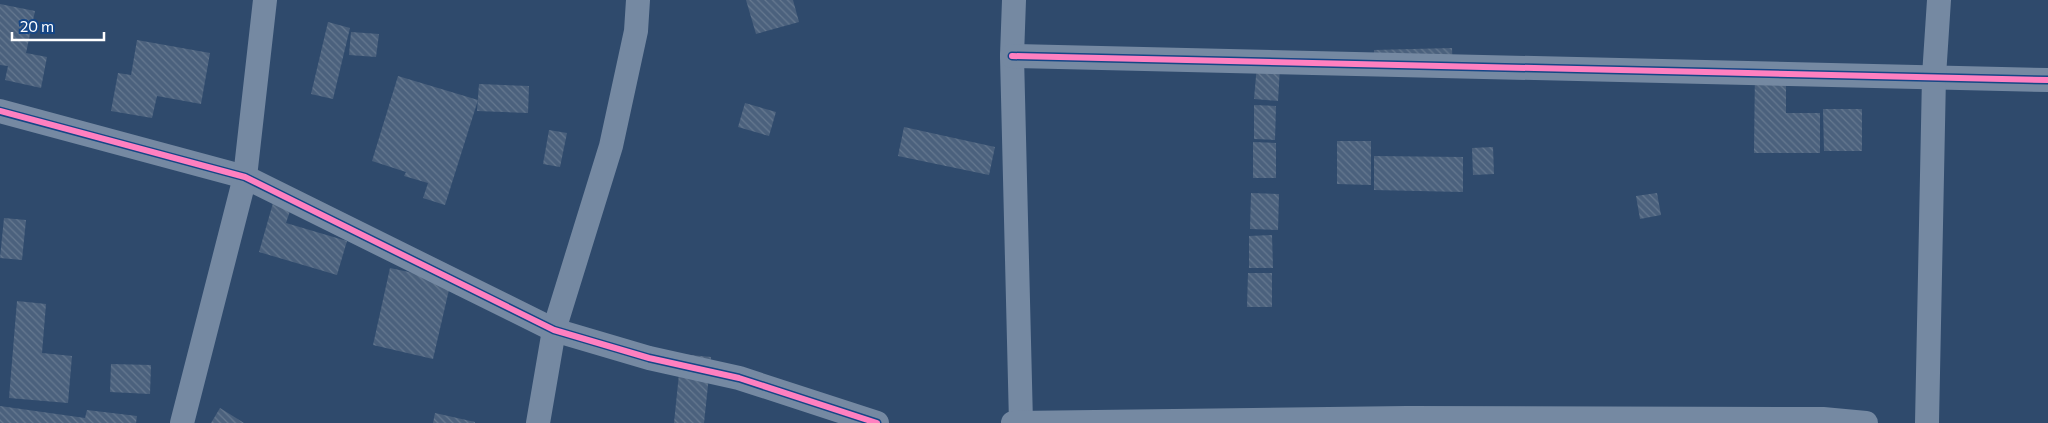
<svg xmlns="http://www.w3.org/2000/svg" width="2048" height="423" font-family="Commissioner,sans-serif">
  <style>
    .building { fill: url(#building-back-hatch) }
    .lines { fill: none; stroke-linecap: round; stroke-linejoin: round }
    .street { stroke: #7589a2; stroke-width: 24 }
    .cycleway-casing { stroke: #154686; stroke-width: 9 }
    .cycleway { stroke: #ff80c0; stroke-width: 6 }
  </style>
  <defs>
    <pattern id="building-back-hatch" width="6" height="6" patternUnits="userSpaceOnUse" patternTransform="scale(1.25)"><rect width="6" height="6" fill="#4b617d"/><path d="M-1 5l2 2M0 0l6 6M5-1l2 2" fill="none" stroke="#667990"/></pattern>
  </defs>
  <rect width="100%" height="100%" fill="#2f4a6c"/>
  <g class="building">
    <path d="M 746,0 L 793,0 L 799,22 L 756,34 Z"/>
    <path d="M 0,4 L 35,11 L 26,53 L 47,57 L 41,88 L 5,80 L 8,66 L 0,65 Z"/>
    <path d="M 328,22 L 350,28 L 333,99 L 311,94 Z"/>
    <path d="M 351,32 L 379,34 L 376,57 L 349,55 Z"/>
    <path d="M 137,40 L 210,53 L 201,104 L 157,96 L 152,118 L 111,111 L 118,73 L 131,75 Z"/>
    <path d="M 1452,48 L 1453,73 L 1374,76 L 1374,50 Z"/>
    <path d="M 1257,65 L 1280,68 L 1278,101 L 1254,99 Z"/>
    <path d="M 1755,69 L 1786,70 L 1786,113 L 1820,113 L 1820,153 L 1754,153 Z"/>
    <path d="M 398,76 L 478,100 L 445,205 L 423,198 L 428,183 L 404,176 L 406,172 L 372,161 Z"/>
    <path d="M 479,84 L 529,86 L 528,113 L 477,111 Z"/>
    <path d="M 745,103 L 776,112 L 769,136 L 738,127 Z"/>
    <path d="M 1254,105 L 1276,106 L 1275,140 L 1254,139 Z"/>
    <path d="M 1823,109 L 1862,109 L 1862,151 L 1824,151 Z"/>
    <path d="M 904,127 L 995,147 L 989,175 L 898,156 Z"/>
    <path d="M 549,130 L 567,133 L 560,167 L 543,164 Z"/>
    <path d="M 1337,141 L 1371,141 L 1371,185 L 1337,184 Z"/>
    <path d="M 1253,142 L 1276,143 L 1276,178 L 1253,178 Z"/>
    <path d="M 1493,147 L 1494,174 L 1473,175 L 1472,148 Z"/>
    <path d="M 1374,156 L 1463,157 L 1463,192 L 1374,190 Z"/>
    <path d="M 1251,193 L 1279,194 L 1278,230 L 1250,229 Z"/>
    <path d="M 1657,193 L 1661,215 L 1640,219 L 1636,196 Z"/>
    <path d="M 273,203 L 291,208 L 286,223 L 347,241 L 337,275 L 259,252 Z"/>
    <path d="M 4,218 L 26,220 L 22,260 L 0,258 Z"/>
    <path d="M 1272,235 L 1273,268 L 1249,268 L 1249,236 Z"/>
    <path d="M 390,268 L 451,281 L 433,359 L 373,345 Z"/>
    <path d="M 1248,273 L 1272,273 L 1272,307 L 1247,307 Z"/>
    <path d="M 17,301 L 46,304 L 42,353 L 72,356 L 68,403 L 9,398 Z"/>
    <path d="M 681,354 L 711,357 L 704,423 L 674,423 Z"/>
    <path d="M 111,364 L 151,365 L 150,394 L 110,392 Z"/>
    <path d="M 0,406 L 85,418 L 87,410 L 137,416 L 136,423 L 0,423 Z"/>
    <path d="M 220,408 L 244,423 L 211,423 Z"/>
    <path d="M 435,413 L 475,422 L 475,423 L 433,423 Z"/>
  </g>
  <g class="lines">
    <g class="street">
      <path d="M 1014,0 L 1012,56 L 1021,423"/>
      <path d="M 1012,56 L 2048,80"/>
      <path d="M 0,111 L 245,177 L 554,330 L 649,358 L 739,378 L 877,423"/>
      <path d="M 182,423 L 245,177 L 265,0"/>
      <path d="M 538,423 L 554,330 L 611,146 L 636,31 L 638,0"/>
      <path d="M 1013,423 L 1407,418 L 1823,419 L 1866,423"/>
      <path d="M 1927,423 L 1934,76 L 1939,0"/>
    </g>
    <g class="cycleway-casing">
      <g id="cycleway">
        <path d="M 1012,56 L 2048,80"/>
        <path d="M 0,111 L 245,177 L 554,330 L 649,358 L 739,378 L 877,423"/>
      </g>
    </g>
    <use href="#cycleway" class="cycleway"/>
  </g>
  <path d="M12 32v8h92v-8" fill="none" stroke="#ffffff" stroke-width="2.5"/>
  <text x="20" y="32" font-size="15" fill="#ffffff" stroke="#154686" stroke-width="4" paint-order="stroke">20 m</text>
</svg>
